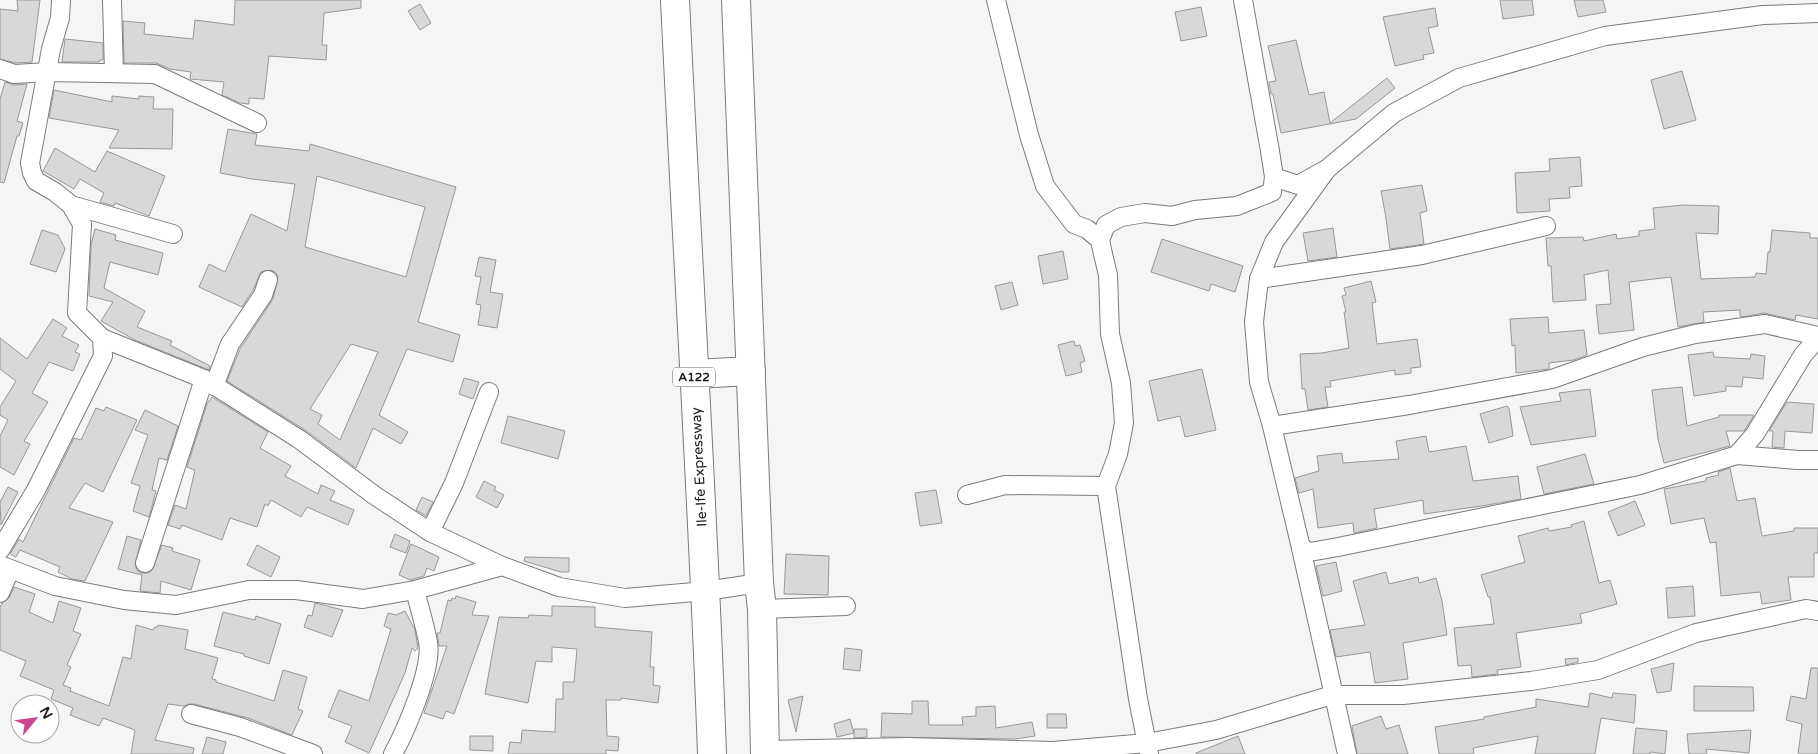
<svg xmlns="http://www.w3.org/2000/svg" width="1818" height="754" font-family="'Varela Round',sans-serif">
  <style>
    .building { fill: #d6d9d6; stroke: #979997; fill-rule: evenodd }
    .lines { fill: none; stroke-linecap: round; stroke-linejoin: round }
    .minor-casing { stroke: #7a7c7a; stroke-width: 20 }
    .trunk-casing { stroke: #7a7c7a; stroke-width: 30 }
    .minor { stroke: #fff; stroke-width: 18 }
    .trunk { stroke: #fff; stroke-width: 28 }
    .labels { text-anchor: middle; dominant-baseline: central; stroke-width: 4; stroke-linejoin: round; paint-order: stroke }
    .shield { fill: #fff; stroke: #626262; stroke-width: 1 }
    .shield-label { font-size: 12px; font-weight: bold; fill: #1e1f1e }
    .street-label { font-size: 14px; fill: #1e1f1e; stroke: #fff }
  </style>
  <rect width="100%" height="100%" fill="#f4f6f3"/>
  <g class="building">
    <path d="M 17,0 L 40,0 L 32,62 L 16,63 L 0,59 L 0,9 L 18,11 Z"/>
    <path d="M 235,0 L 361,0 L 361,8 L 324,13 L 322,45 L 327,45 L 326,60 L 269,56 L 264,99 L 249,98 L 249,104 L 240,103 L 222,95 L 224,82 L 190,79 L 191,72 L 170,69 L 156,63 L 124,63 L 123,21 L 145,23 L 144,34 L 193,39 L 195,20 L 234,25 Z"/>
    <path d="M 1500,0 L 1532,0 L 1534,15 L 1503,19 Z"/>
    <path d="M 1574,0 L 1603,0 L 1606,12 L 1578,17 Z"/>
    <path d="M 420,4 L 431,23 L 420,30 L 408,11 Z"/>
    <path d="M 1201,7 L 1207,36 L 1181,41 L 1175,12 Z"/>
    <path d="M 1435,8 L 1438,26 L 1428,28 L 1434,53 L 1423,55 L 1424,59 L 1395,66 L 1383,17 Z"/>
    <path d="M 65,39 L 103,43 L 103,60 L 100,60 L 99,62 L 62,62 Z"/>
    <path d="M 1296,40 L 1309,95 L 1324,92 L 1330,123 L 1387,78 L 1395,88 L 1356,119 L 1281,133 L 1273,94 L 1271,94 L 1269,82 L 1276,81 L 1268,46 Z"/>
    <path d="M 1682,71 L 1696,120 L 1664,129 L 1651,80 Z"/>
    <path d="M 5,82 L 14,85 L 27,84 L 17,121 L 23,123 L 19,136 L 17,136 L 4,183 L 0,182 L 0,99 Z"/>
    <path d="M 54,90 L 112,102 L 112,96 L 139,99 L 139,96 L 154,97 L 153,109 L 173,109 L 172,149 L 109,148 L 119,130 L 49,118 Z"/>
    <path d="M 228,129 L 257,134 L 255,145 L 309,151 L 310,144 L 456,187 L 418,322 L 460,335 L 453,362 L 407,349 L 379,415 L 408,432 L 401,444 L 373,428 L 356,468 L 305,430 L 227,381 L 240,349 L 273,299 L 278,277 L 276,273 L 271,270 L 261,272 L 253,290 L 242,307 L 199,287 L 209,264 L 225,272 L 251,214 L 287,231 L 295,184 L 252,179 L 220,173 ZM 317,176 L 425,207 L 406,277 L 305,247 ZM 351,344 L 378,352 L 340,440 L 318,424 L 322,415 L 310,409 Z"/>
    <path d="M 55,148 L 95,172 L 107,151 L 165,176 L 149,216 L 115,203 L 114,206 L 100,202 L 104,193 L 80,179 L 74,189 L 43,171 Z"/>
    <path d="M 1580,157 L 1582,186 L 1569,187 L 1570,198 L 1549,199 L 1550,211 L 1517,213 L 1515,173 L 1550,171 L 1549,159 Z"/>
    <path d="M 1422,185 L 1427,211 L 1420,213 L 1424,244 L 1390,249 L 1386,218 L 1381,191 Z"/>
    <path d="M 1683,205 L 1719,206 L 1718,234 L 1696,233 L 1701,279 L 1755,277 L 1756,273 L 1766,274 L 1768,252 L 1770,252 L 1772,230 L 1810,233 L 1810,238 L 1818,238 L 1818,319 L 1796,315 L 1795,320 L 1764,313 L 1742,317 L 1740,316 L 1740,310 L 1703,312 L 1704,322 L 1678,327 L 1671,277 L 1629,282 L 1634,330 L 1599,334 L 1596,305 L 1611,304 L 1608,270 L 1584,275 L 1586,300 L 1553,302 L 1551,266 L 1548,266 L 1546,238 L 1583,237 L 1584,241 L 1616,234 L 1617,239 L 1639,236 L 1639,231 L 1655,229 L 1653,208 Z"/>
    <path d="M 1333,228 L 1337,257 L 1308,261 L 1303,233 Z"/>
    <path d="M 95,229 L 116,235 L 115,240 L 163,253 L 158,275 L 110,262 L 104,288 L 145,311 L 137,327 L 172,341 L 170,345 L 210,366 L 209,370 L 135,340 L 101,321 L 113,302 L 89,296 L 91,245 Z"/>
    <path d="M 42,230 L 58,235 L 65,249 L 56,272 L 30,264 Z"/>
    <path d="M 1162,239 L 1243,266 L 1235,292 L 1211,284 L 1209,291 L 1151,272 Z"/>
    <path d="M 1063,251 L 1068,279 L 1043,284 L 1038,256 Z"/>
    <path d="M 479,257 L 496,260 L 490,292 L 503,294 L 497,328 L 478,325 L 481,305 L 476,304 L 481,277 L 475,276 Z"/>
    <path d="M 1371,281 L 1376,302 L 1372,303 L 1377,344 L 1417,339 L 1421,367 L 1411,368 L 1411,373 L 1395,375 L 1395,370 L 1330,381 L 1331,387 L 1325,387 L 1328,407 L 1308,410 L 1305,389 L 1302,389 L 1300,354 L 1322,353 L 1349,348 L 1344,312 L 1346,312 L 1342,296 L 1346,295 L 1344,288 Z"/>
    <path d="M 1012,282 L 1018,305 L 1001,310 L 995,286 Z"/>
    <path d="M 1548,317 L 1549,333 L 1584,330 L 1587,355 L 1574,360 L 1549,363 L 1549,369 L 1516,373 L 1515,345 L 1512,346 L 1510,319 Z"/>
    <path d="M 53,319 L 67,328 L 62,336 L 79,345 L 75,352 L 80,354 L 73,371 L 49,362 L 32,393 L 48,402 L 24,441 L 30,444 L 14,475 L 0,467 L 0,436 L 8,420 L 0,415 L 0,407 L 16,381 L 0,369 L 0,338 L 27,359 Z"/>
    <path d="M 1074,341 L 1075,346 L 1080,345 L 1085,361 L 1080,363 L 1082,372 L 1066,376 L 1058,345 Z"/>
    <path d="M 1713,352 L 1714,357 L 1750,359 L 1751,354 L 1765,356 L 1763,379 L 1743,377 L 1742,387 L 1726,386 L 1726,391 L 1694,396 L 1688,355 Z"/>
    <path d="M 1202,369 L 1216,430 L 1185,437 L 1180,416 L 1158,421 L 1149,381 Z"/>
    <path d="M 464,378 L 479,382 L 473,399 L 459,394 Z"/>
    <path d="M 1682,387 L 1687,426 L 1719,417 L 1719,415 L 1754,415 L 1744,431 L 1726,431 L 1730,446 L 1664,463 L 1658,439 L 1652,390 Z"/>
    <path d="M 1590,389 L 1596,436 L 1531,445 L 1520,407 L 1561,401 L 1559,393 Z"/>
    <path d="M 212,397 L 268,432 L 260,448 L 291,466 L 285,476 L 318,494 L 321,485 L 335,491 L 330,500 L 354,510 L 348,525 L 307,507 L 301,517 L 271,500 L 268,506 L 265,504 L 257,527 L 230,518 L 222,540 L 182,525 L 180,529 L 168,525 L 175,505 L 186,509 L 195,470 L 187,467 L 207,404 Z"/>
    <path d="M 1787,402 L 1814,404 L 1812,433 L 1785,431 L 1784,448 L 1772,447 L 1773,431 L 1769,431 Z"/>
    <path d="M 1507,406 L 1509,408 L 1513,436 L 1489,443 L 1480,414 Z"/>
    <path d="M 106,407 L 137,420 L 103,492 L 85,483 L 69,508 L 113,522 L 85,581 L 72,579 L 58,572 L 60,567 L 20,550 L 16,557 L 10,554 L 19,539 L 23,542 L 74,438 L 81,440 L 96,408 L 104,411 Z"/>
    <path d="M 145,410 L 178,426 L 167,460 L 159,458 L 152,490 L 156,491 L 149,517 L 133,511 L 140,486 L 131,483 L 148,435 L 135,430 Z"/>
    <path d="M 508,416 L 565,431 L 558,459 L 501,443 Z"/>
    <path d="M 1426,436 L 1429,452 L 1466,446 L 1473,481 L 1518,476 L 1521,499 L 1482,506 L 1424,514 L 1423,500 L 1374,509 L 1377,528 L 1354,533 L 1353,523 L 1318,528 L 1313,489 L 1299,493 L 1295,478 L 1319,471 L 1317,456 L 1342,453 L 1343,463 L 1399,459 L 1396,441 Z"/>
    <path d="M 1585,454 L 1594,484 L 1544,494 L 1537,467 Z"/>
    <path d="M 1730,468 L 1737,501 L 1755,498 L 1762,536 L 1794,531 L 1794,528 L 1818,528 L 1818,553 L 1814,553 L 1814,577 L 1788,577 L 1791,600 L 1762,604 L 1760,592 L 1721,596 L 1716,542 L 1710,543 L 1704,518 L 1671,524 L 1664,489 L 1706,481 L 1706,478 L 1719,475 L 1718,472 Z"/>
    <path d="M 484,481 L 496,487 L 494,490 L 504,495 L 497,508 L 476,497 Z"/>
    <path d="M 8,487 L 18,492 L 1,525 L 0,502 Z"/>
    <path d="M 936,490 L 942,523 L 920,526 L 915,493 Z"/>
    <path d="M 422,497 L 433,502 L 426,516 L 416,510 Z"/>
    <path d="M 1635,501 L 1645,525 L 1618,536 L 1608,512 Z"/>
    <path d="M 1584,521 L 1599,583 L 1610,580 L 1617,604 L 1580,614 L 1582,623 L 1516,633 L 1521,667 L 1497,670 L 1498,674 L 1472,677 L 1471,665 L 1458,666 L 1454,628 L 1494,624 L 1490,597 L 1488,597 L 1481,575 L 1525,562 L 1518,536 L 1548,528 L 1549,531 L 1572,527 L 1571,525 Z"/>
    <path d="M 395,534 L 410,541 L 406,553 L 390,547 Z"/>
    <path d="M 127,536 L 141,540 L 135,565 L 137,570 L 141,573 L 148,573 L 152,570 L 162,545 L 173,548 L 172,551 L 200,560 L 191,590 L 161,581 L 160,593 L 140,591 L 142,575 L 118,569 Z"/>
    <path d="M 411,544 L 439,557 L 434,571 L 427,568 L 424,576 L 410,580 L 399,575 Z"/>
    <path d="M 257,545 L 280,557 L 271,577 L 247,565 Z"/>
    <path d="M 786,554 L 829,556 L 828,595 L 784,594 Z"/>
    <path d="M 525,557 L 569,558 L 569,572 L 561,572 L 524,561 Z"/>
    <path d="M 1336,562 L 1342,591 L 1323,596 L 1316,566 Z"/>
    <path d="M 1386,572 L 1389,584 L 1418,577 L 1419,583 L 1436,578 L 1442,601 L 1447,635 L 1403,643 L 1408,679 L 1375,683 L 1370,652 L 1336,657 L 1330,630 L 1365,625 L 1353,581 Z"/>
    <path d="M 1693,586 L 1695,616 L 1668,618 L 1666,588 Z"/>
    <path d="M 14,587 L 35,594 L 29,612 L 53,623 L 59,601 L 81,608 L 73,631 L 81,634 L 67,665 L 71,667 L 63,685 L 71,688 L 70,691 L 109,706 L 123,657 L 131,659 L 136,625 L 153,630 L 155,627 L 158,627 L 158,625 L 188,630 L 185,649 L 218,658 L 212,679 L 216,680 L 216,682 L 274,701 L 283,670 L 307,677 L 298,709 L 303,711 L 292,735 L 248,718 L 194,704 L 189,704 L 184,706 L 168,704 L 155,740 L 194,748 L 193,754 L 131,754 L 135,730 L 103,718 L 99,726 L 70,715 L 73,708 L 51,699 L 54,690 L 20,676 L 26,661 L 0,650 L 0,608 L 2,603 L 9,598 Z"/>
    <path d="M 456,596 L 476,602 L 472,615 L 489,616 L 454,714 L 446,711 L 443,719 L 424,713 L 447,646 L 439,646 L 437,633 L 440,633 L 448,600 L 451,601 L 452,598 L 455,599 Z"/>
    <path d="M 315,603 L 343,610 L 332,637 L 304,627 L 308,615 L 312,616 Z"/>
    <path d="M 552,606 L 595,607 L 595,627 L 652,632 L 650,667 L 654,667 L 653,685 L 660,686 L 658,703 L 621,698 L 621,700 L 606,700 L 607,736 L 619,737 L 618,751 L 606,750 L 606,754 L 508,754 L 510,742 L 521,743 L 522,730 L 555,732 L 556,699 L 563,699 L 563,682 L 574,682 L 577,649 L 552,647 L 552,662 L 536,661 L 528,703 L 485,694 L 499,617 L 528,618 L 529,615 L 552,616 Z"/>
    <path d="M 405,611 L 415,630 L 418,648 L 415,651 L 412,648 L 405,673 L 369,753 L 345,742 L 352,726 L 328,717 L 339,690 L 369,701 L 391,629 L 384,626 L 388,613 L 396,615 Z"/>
    <path d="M 223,612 L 255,620 L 256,616 L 281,624 L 269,664 L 244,656 L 244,654 L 214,646 Z"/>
    <path d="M 845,648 L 862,650 L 860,671 L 843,669 Z"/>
    <path d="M 1578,658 L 1578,662 L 1566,665 L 1565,659 Z"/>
    <path d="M 1674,663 L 1671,691 L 1657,693 L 1651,669 Z"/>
    <path d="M 1811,668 L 1818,668 L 1818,754 L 1798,754 L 1802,724 L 1786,720 L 1791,696 L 1806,699 Z"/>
    <path d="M 1694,686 L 1753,687 L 1754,711 L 1694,711 Z"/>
    <path d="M 1590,693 L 1612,698 L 1613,693 L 1636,695 L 1634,723 L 1601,718 L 1595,754 L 1535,754 L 1538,736 L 1473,748 L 1474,754 L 1439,754 L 1435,727 L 1484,719 L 1484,717 L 1536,707 L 1536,699 L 1588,707 Z"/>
    <path d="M 803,696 L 796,732 L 788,700 Z"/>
    <path d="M 912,701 L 928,701 L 929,725 L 963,725 L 962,717 L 976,716 L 976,707 L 995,706 L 996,728 L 1032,722 L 1035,736 L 1015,739 L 881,737 L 882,713 L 912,714 Z"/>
    <path d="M 1047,714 L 1066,714 L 1067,728 L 1047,728 Z"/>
    <path d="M 1381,716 L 1386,729 L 1399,725 L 1408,754 L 1357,754 L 1352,726 Z"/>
    <path d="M 850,719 L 854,733 L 837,737 L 834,724 Z"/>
    <path d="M 1636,728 L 1667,731 L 1665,754 L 1650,752 L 1650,754 L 1633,754 Z"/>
    <path d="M 854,729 L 867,729 L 867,737 L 854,738 Z"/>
    <path d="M 1751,730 L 1749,753 L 1706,749 L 1707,754 L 1689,754 L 1687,734 Z"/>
    <path d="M 470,736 L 493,736 L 493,751 L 470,750 Z"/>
    <path d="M 1238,736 L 1245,754 L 1196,754 L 1196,753 Z"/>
    <path d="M 207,737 L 226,742 L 223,754 L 202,754 Z"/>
  </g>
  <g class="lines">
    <g class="minor-casing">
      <g id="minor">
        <path d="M 112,0 L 114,73"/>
        <path d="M 996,0 L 1029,135 L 1045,186 L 1074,224 L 1087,229 L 1100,240 L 1103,254 L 1108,275 L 1110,334 L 1121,383 L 1124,423 L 1118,454 L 1106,486 L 1138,699 L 1149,754"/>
        <path d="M 0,69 L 14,74 L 48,72 L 155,74 L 257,123"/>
        <path d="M 1327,169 L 1274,242 L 1259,279 L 1254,322 L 1259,382 L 1272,426 L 1301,548 L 1347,754"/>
        <path d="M 1274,177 L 1298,185 L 1327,169 L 1394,113 L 1459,78 L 1605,36 L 1763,15 L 1818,13"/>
        <path d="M 71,205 L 173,234"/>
        <path d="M 1100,240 L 1106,225 L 1121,217 L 1145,213 L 1172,216 L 1195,210 L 1237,206 L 1272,192 L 1274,177 L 1270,151 L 1243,0"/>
        <path d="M 1259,279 L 1422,255 L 1546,226"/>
        <path d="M 102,338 L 204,379 L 299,439 L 374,495 L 430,532 L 502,566"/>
        <path d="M 214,386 L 230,344 L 263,295 L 268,280"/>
        <path d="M 1272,426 L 1409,405 L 1552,379 L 1643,347 L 1695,334 L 1765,324 L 1818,336"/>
        <path d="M 1737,455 L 1798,460 L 1818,460"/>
        <path d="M 967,495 L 1005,485 L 1106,486"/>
        <path d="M 430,532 L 454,483 L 489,392"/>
        <path d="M 1301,548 L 1310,552 L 1338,547 L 1640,485 L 1737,455 L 1755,434 L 1803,355 L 1818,338"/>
        <path d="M 0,550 L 36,490 L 103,356 L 102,338 L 77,313 L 82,224 L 71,205 L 55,192 L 36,181 L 32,173 L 30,163 L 51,49 L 60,18 L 61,0"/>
        <path d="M 145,563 L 204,379"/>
        <path d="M 0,565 L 55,586 L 124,600 L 176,605 L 249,590 L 296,590 L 363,599 L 415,590 L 502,566 L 559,587 L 625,598 L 706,591 L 759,583"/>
        <path d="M 0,593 L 10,570"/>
        <path d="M 762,609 L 846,606"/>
        <path d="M 191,714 L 240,727 L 313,754"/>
        <path d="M 765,750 L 908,747 L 1053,751 L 1147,743 L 1216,730 L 1332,695 L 1403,695 L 1531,681 L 1598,670 L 1696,633 L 1806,609 L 1818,611"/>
        <path d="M 393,754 C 406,730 433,668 428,642 C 425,625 419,607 415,590"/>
      </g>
    </g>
    <g class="trunk-casing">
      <g id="trunk">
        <path d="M 675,0 C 687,251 703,503 712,754"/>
        <path d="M 736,0 L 759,583 L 762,609 L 765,754"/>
        <path d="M 694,374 L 751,371"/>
      </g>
    </g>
    <use href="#minor" class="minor"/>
    <use href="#trunk" class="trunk"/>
  </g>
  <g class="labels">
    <rect class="shield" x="673" y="367.5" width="42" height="19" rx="4"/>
    <g class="shield-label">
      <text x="694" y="377">A122</text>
    </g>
    <g class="street-label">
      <text transform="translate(699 467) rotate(-93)">Ile-Ife Expressway</text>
    </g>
  </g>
  <g transform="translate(35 719) rotate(61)"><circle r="24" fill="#ffffff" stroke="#a5a5a5"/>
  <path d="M0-4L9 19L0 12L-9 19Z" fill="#ca478e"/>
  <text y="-8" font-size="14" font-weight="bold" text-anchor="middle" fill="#1e1f1e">N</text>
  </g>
</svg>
